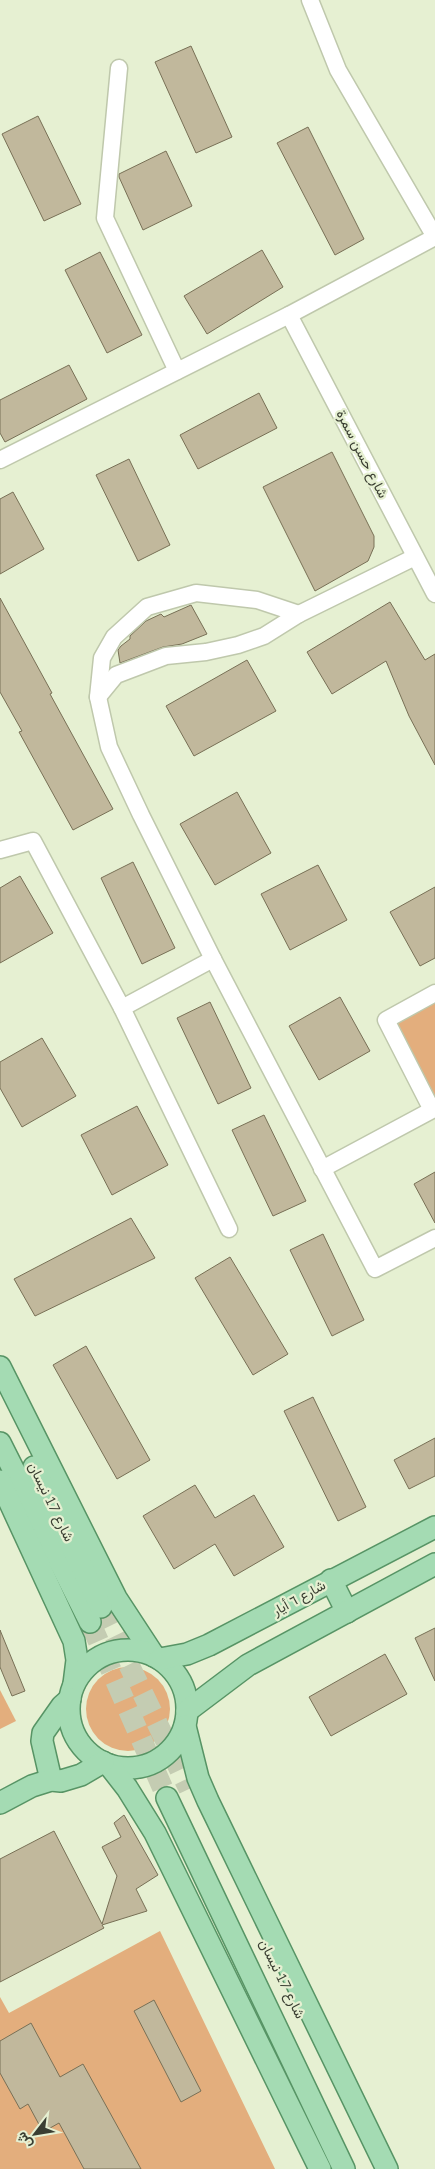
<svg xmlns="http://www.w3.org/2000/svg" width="435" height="2169" font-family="'Nunito Sans',Vazirmatn,sans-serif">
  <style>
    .green { fill: #e3ae7d }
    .building { fill: #c1b89c; stroke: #787056 }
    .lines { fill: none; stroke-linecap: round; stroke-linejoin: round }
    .major-tunnel { stroke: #c4ccb2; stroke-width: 21; stroke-dasharray: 21 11; stroke-linecap: butt }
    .minor-casing { stroke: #bfc8ac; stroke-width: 19 }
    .major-casing { stroke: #579465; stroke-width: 24 }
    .minor { stroke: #fff; stroke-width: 16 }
    .major { stroke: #a4dbb3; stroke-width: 21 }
    .labels { text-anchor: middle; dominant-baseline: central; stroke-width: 4.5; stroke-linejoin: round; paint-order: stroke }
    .street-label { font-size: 14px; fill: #3a3e32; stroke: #e6f0d2 }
  </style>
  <rect width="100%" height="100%" fill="#e6f0d2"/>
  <g class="green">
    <path d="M 435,993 L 435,1109 L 386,1020 Z"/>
    <circle cx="128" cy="1709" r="42"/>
    <path d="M 0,1690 L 16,1721 L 0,1729 Z"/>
    <path d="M 160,1931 L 275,2169 L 0,2169 L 0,1997 L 9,2013 Z"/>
  </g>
  <g class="building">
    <path d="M 191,46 L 232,137 L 196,153 L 155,62 Z"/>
    <path d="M 38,116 L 81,204 L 44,221 L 2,134 Z"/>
    <path d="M 308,127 L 364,239 L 335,255 L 277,143 Z"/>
    <path d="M 166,151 L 192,206 L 143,230 L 119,177 L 119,174 Z"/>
    <path d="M 262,250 L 283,287 L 207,334 L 184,296 Z"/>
    <path d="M 100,252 L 142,335 L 107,353 L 65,270 Z"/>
    <path d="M 69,365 L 87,399 L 5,442 L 0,433 L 0,400 Z"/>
    <path d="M 259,393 L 277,428 L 198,469 L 180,435 Z"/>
    <path d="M 332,452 L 374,536 L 374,547 L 368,561 L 315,591 L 263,487 Z"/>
    <path d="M 129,459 L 170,545 L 138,561 L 96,475 Z"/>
    <path d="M 13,492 L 44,549 L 0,574 L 0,499 Z"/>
    <path d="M 0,598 L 52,693 L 50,694 L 113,809 L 73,830 L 19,732 L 22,731 L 0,692 Z"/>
    <path d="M 390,602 L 425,660 L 435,654 L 435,765 L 409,716 L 386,661 L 332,694 L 307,652 Z"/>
    <path d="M 191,605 L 207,634 L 182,644 L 163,647 L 120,663 L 118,650 L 121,646 L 130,639 L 130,636 L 146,621 L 161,614 L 164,617 Z"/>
    <path d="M 247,660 L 276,711 L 194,756 L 166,706 Z"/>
    <path d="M 237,792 L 271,853 L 215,885 L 180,824 Z"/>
    <path d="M 133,862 L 175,948 L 142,964 L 101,878 Z"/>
    <path d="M 318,865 L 347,920 L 290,950 L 261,894 Z"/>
    <path d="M 20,876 L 53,933 L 0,963 L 0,888 Z"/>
    <path d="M 435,887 L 435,958 L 420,966 L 390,912 Z"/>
    <path d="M 340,997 L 370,1051 L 319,1080 L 289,1026 Z"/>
    <path d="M 210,1002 L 251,1088 L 218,1104 L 177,1018 Z"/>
    <path d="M 42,1038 L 76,1096 L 22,1127 L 0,1088 L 0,1062 Z"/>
    <path d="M 137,1106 L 168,1165 L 112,1195 L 81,1135 Z"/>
    <path d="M 264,1115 L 306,1201 L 273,1216 L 232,1130 Z"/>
    <path d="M 435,1172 L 435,1223 L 414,1184 Z"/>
    <path d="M 131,1218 L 155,1258 L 35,1316 L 14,1279 Z"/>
    <path d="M 323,1234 L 364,1320 L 332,1336 L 290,1250 Z"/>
    <path d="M 230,1257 L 288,1354 L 253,1375 L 195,1278 Z"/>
    <path d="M 86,1346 L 150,1460 L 117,1479 L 53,1365 Z"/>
    <path d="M 313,1397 L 366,1507 L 338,1521 L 284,1411 Z"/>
    <path d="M 435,1438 L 435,1476 L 409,1489 L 394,1460 Z"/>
    <path d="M 195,1485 L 215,1518 L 254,1495 L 284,1547 L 234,1576 L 215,1544 L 174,1569 L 143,1516 Z"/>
    <path d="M 435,1628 L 435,1681 L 415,1638 Z"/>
    <path d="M 0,1630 L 25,1691 L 12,1696 L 0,1667 Z"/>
    <path d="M 385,1654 L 407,1694 L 331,1736 L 309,1697 Z"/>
    <path d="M 124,1815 L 158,1875 L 136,1889 L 147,1911 L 102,1925 L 104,1928 L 0,1982 L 0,1859 L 54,1831 L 102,1924 L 117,1876 L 102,1847 L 121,1837 L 114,1823 Z"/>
    <path d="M 154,2000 L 201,2091 L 181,2102 L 134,2011 Z"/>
    <path d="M 31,2023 L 60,2077 L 83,2064 L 141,2169 L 84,2169 L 59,2123 L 43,2132 L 28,2104 L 20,2109 L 0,2073 L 0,2041 Z"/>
  </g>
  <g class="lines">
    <g class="major-tunnel">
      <path d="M 101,1607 L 189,1789"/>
      <path d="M 90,1622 L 167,1798"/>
    </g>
    <g class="minor-casing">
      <g id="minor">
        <path d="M 310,0 L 338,70 L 435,237"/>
        <path d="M 119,68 L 105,218 L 177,371"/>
        <path d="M 289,315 L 435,594"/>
        <path d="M 0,460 L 289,315 L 435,237"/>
        <path d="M 299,614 L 257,600 L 196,593 L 147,607 L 114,637 L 102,658 L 98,697 L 109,747 L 141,815 L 213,959 L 375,1269 L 435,1238"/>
        <path d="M 98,697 L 116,675 L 166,656 L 206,652 L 238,645 L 264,636 L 299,614 L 415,557"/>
        <path d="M 0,850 L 33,841 L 122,1008 L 229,1229"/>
        <path d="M 122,1008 L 213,959"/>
        <path d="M 322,1169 L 432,1110 L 386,1020 L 435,993"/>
      </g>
    </g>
    <g class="major-casing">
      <g id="major">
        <path d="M 0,1367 L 116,1598 L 154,1656"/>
        <path d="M 0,1443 L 90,1622"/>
        <path d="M 34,1467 L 101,1607"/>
        <path d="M 0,1481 L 74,1641 L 77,1660 L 74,1684"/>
        <path d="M 331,1580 L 347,1612"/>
        <circle cx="128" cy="1709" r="59"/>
        <path d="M 160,1659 L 187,1654 L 209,1645 L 435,1527"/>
        <path d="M 187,1711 L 248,1665 L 435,1564"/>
        <path d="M 185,1726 L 198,1778 L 208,1801 L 387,2169"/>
        <path d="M 109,1765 L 127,1788 L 155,1833 L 320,2169"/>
        <path d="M 51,1780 L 42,1741 L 43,1733 L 62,1706 L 70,1699"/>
        <path d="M 167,1798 L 344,2169"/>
        <path d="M 0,1803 L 32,1786 L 51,1780 L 61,1781 L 81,1775 L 103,1762"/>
      </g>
    </g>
    <use href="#minor" class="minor"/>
    <use href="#major" class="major"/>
  </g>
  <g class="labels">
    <g class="street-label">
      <text transform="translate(362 454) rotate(63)">شارع حسن سمرة</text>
      <text transform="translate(51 1502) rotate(64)">شارع 17 نيسان</text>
      <text transform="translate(299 1598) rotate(-29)">شارع ٦ أيار</text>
      <text transform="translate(282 1979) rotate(64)">شارع 17 نيسان</text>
    </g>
  </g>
  <g transform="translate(35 2134) rotate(239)" stroke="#e6f0d2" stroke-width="4" paint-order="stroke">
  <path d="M0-4L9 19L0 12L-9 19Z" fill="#3a3e32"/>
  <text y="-8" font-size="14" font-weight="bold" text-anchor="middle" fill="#3a3e32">ش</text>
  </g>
</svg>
